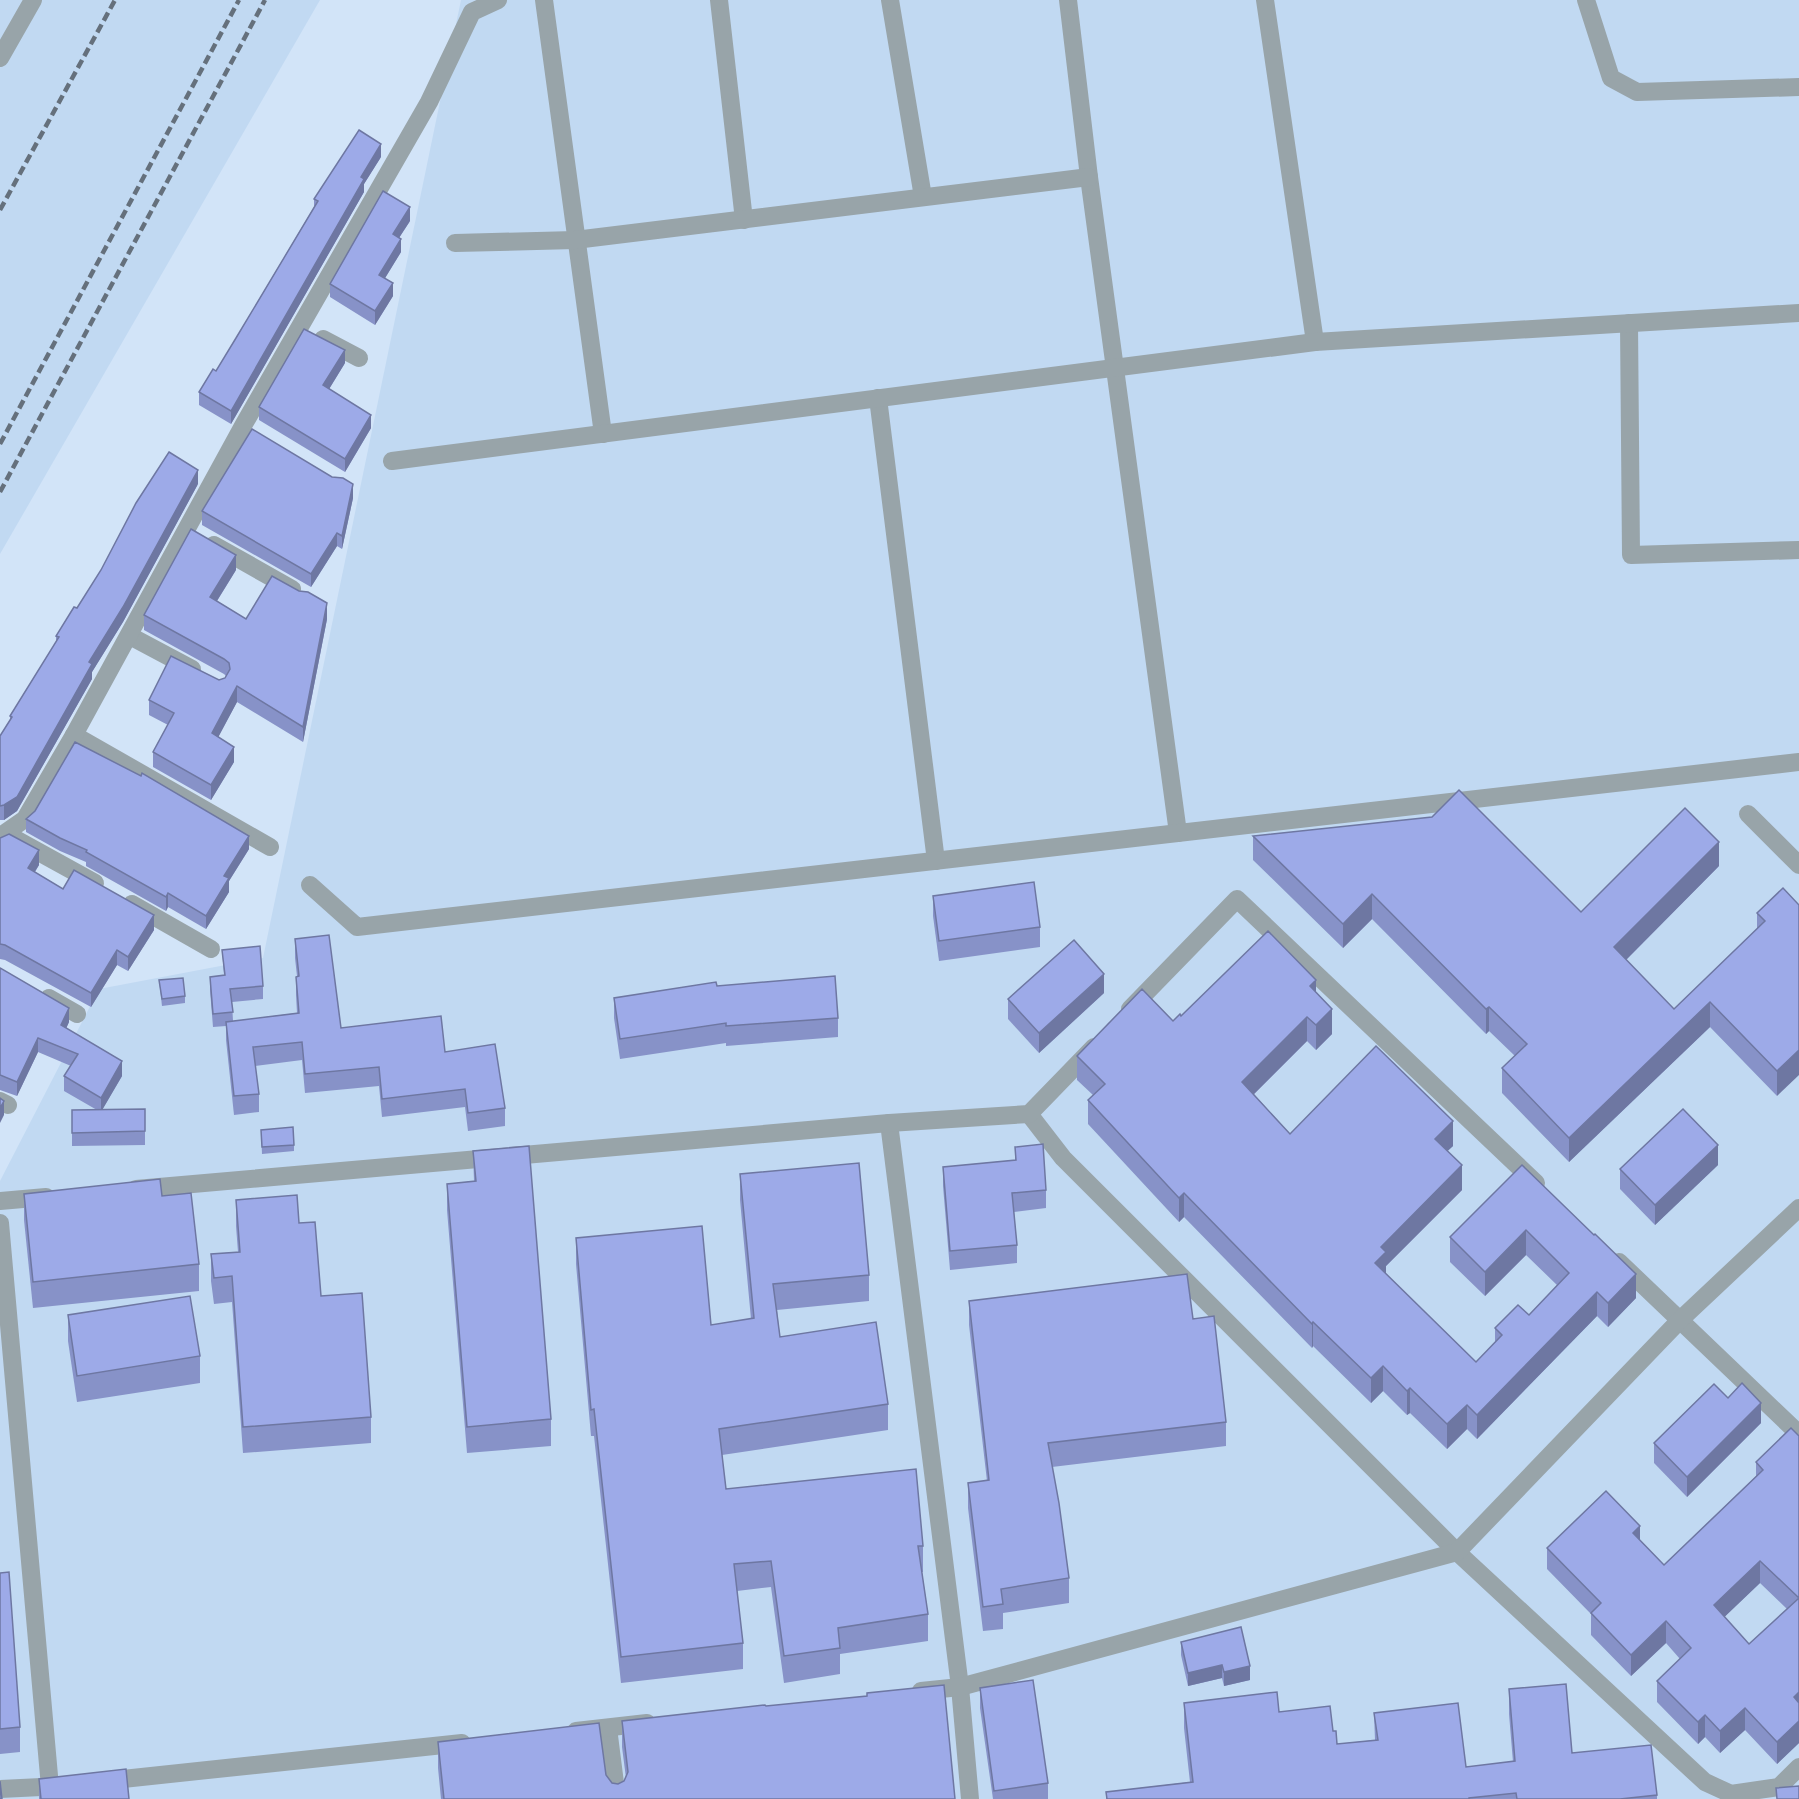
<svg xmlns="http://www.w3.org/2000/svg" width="1799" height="1799" font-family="Roboto,sans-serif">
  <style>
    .built { fill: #c1d9f2 }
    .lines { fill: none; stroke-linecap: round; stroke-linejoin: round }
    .minor { stroke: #98a4a9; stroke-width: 18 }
    .rail { stroke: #65707c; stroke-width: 4.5; stroke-dasharray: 9 4.5; stroke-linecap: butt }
    .wall { fill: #8792c8; fill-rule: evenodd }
    .shaded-wall { fill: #6e77a2 }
    .building { fill: #9daae8; stroke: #6e77a2; stroke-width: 1.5; fill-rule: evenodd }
  </style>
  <rect width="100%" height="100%" fill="#d2e4f8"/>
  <g class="built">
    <path d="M 0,0 L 320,0 L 0,554 Z"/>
    <path d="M 461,0 L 1799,0 L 1799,1799 L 0,1799 L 0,1181 L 99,989 L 263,958 Z"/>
  </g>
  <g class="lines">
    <g class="minor">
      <path d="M 544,0 L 603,434"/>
      <path d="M 719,0 L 744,220"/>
      <path d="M 890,0 L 923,197"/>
      <path d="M 1068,0 L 1089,177 L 1178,833"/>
      <path d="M 1265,0 L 1315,342"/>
      <path d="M 1586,0 L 1611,78 L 1637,92 L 1799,87"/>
      <path d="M 0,58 L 33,0"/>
      <path d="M 455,243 L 575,240 L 1089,177"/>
      <path d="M 1629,323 L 1631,555 L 1799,550"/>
      <path d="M 323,339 L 359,358"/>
      <path d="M 878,398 L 936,861"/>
      <path d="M 392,461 L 1315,342 L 1799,313"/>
      <path d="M 214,545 L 292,589"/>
      <path d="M 130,636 L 192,669"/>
      <path d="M 74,735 L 270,847"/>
      <path d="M 1748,814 L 1799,865"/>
      <path d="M 17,840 L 95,883"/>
      <path d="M 0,842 L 5,833 L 25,819 L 74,735 L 244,424 L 429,102 L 472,12 L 498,0"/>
      <path d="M 310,885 L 357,927 L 1799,762"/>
      <path d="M 132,904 L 211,949"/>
      <path d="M 49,998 L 77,1014"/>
      <path d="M 1130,1009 L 1237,899 L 1536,1183"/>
      <path d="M 0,1101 L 8,1105"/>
      <path d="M 1029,1114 L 1063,1158 L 1457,1552 L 1705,1782 L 1731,1794 L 1779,1787 L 1799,1767"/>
      <path d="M 889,1123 L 960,1687 L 970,1799"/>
      <path d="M 136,1189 L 889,1123 L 1029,1114 L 1094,1047"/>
      <path d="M 0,1201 L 46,1197"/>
      <path d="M 0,1223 L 50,1787"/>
      <path d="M 1619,1262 L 1799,1434"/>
      <path d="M 921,1691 L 960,1687 L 1457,1552 L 1680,1320 L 1799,1208"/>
      <path d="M 608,1728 L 617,1799"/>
      <path d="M 576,1731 L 647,1723"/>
      <path d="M 104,1781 L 462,1743"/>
      <path d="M 0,1789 L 62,1786"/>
    </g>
    <g class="rail">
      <path d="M 0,210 L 115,0"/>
      <path d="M 0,444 L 239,0"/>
      <path d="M 0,492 L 265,0"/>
    </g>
  </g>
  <g class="wall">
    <path d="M 381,157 L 364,184 L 364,192 L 231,424 L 199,405 L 199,392 L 216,371 L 236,338 L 314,207 L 314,199 Z"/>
    <path d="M 410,221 L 399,238 L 401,252 L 385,278 L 393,296 L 375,325 L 330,297 L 330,284 Z"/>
    <path d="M 345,363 L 329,389 L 371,428 L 345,472 L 259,420 L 259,407 Z"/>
    <path d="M 198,484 L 123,622 L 92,672 L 92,679 L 17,811 L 4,820 L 0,820 L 0,736 L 10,720 L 10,716 L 56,642 L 56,636 L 77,608 Z"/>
    <path d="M 353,498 L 342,549 L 337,546 L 311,587 L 202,525 L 202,511 Z"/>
    <path d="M 236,570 L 217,601 L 246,619 L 327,619 L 303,742 L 237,702 L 218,737 L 234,762 L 211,800 L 153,767 L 153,752 L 168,725 L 149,715 L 149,700 L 225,678 L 226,676 L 224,674 L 144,630 L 144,615 Z"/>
    <path d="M 26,819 L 249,849 L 229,881 L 229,892 L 206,929 L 168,907 L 166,911 L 86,866 L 86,862 L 60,851 L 26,832 Z"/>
    <path d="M 1253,836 L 1581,912 L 1719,866 L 1626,960 L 1674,1009 L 1757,929 L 1757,913 L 1783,888 L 1777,1096 L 1710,1027 L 1569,1162 L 1502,1093 L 1502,1068 L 1515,1056 L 1489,1031 L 1486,1034 L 1372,919 L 1343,948 L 1253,860 Z"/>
    <path d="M 0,838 L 39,865 L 35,872 L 63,889 L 154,930 L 128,971 L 117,965 L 91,1007 L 5,960 L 0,959 Z"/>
    <path d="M 933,896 L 1040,927 L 1040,947 L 939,961 L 933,916 Z"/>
    <path d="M 295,939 L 341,1028 L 445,1052 L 505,1108 L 505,1126 L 468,1131 L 465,1107 L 382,1117 L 379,1086 L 305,1093 L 302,1060 L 255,1066 L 259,1094 L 259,1112 L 234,1115 L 226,1040 L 226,1026 L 213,1027 L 210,990 L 210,977 L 224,975 L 222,950 L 263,986 L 263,999 L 232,1002 L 233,1021 L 297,1013 L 296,995 L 296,977 L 297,976 L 295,958 Z"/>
    <path d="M 0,968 L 69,1022 L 66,1028 L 122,1076 L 102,1110 L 145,1109 L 145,1145 L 72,1146 L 72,1110 L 97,1110 L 64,1091 L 64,1076 L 71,1066 L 38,1052 L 17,1096 L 0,1090 Z"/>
    <path d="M 159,980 L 185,996 L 185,1003 L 162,1006 Z"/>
    <path d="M 717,986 L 838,1018 L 838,1037 L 726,1046 L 726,1043 L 620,1059 L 614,1018 L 614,998 Z"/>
    <path d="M 1104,993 L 1039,1053 L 1008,1019 L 1008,999 Z"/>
    <path d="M 1316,993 L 1332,1034 L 1316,1050 L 1307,1041 L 1254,1094 L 1290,1134 L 1453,1146 L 1447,1151 L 1462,1190 L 1386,1266 L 1386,1274 L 1476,1362 L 1495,1343 L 1495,1328 L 1529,1315 L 1557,1285 L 1526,1255 L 1485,1296 L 1450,1262 L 1450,1237 L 1522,1165 L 1636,1298 L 1608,1327 L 1597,1316 L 1477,1439 L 1467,1429 L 1447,1449 L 1410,1413 L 1407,1415 L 1383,1391 L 1371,1403 L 1313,1346 L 1312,1348 L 1184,1217 L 1179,1222 L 1088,1124 L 1088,1100 L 1093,1095 L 1077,1080 L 1077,1056 L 1173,1021 L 1181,1016 Z"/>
    <path d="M 261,1130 L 294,1145 L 294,1151 L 262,1154 Z"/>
    <path d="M 1015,1147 L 1046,1190 L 1046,1208 L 1014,1212 L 1017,1245 L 1017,1263 L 950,1270 L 943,1186 L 943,1167 L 1015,1160 Z"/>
    <path d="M 473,1151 L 551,1419 L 551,1446 L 467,1453 L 447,1210 L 447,1184 L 474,1181 Z"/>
    <path d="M 1718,1165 L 1655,1225 L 1620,1189 L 1620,1169 Z"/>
    <path d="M 740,1174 L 869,1275 L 869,1301 L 777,1310 L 780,1337 L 888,1404 L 888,1430 L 722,1455 L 726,1489 L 923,1546 L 923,1572 L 922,1572 L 928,1614 L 928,1641 L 840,1654 L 840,1674 L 784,1683 L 771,1587 L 737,1591 L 743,1643 L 743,1669 L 621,1683 L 594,1436 L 591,1436 L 576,1264 L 576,1238 L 711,1325 L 751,1319 L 740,1200 Z"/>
    <path d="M 24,1194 L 162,1196 L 199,1264 L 199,1291 L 33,1308 L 24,1220 Z"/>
    <path d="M 236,1200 L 299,1223 L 321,1296 L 371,1417 L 371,1443 L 243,1453 L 232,1302 L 214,1304 L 211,1281 L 211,1254 L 238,1252 L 236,1226 Z"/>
    <path d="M 969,1301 L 1193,1319 L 1226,1422 L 1226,1446 L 1052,1467 L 1069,1578 L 1069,1603 L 1003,1613 L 1003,1629 L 983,1631 L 968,1508 L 968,1483 L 987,1481 L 969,1325 Z"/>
    <path d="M 68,1315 L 200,1356 L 200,1383 L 77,1402 L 68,1341 Z"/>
    <path d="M 1728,1398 L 1761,1423 L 1687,1497 L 1654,1463 L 1654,1443 Z"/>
    <path d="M 1799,1436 L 1799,1743 L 1777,1764 L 1745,1730 L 1720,1753 L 1705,1737 L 1698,1744 L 1657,1702 L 1657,1681 L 1680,1659 L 1666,1643 L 1631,1676 L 1591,1635 L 1591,1614 L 1547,1569 L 1547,1548 L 1640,1540 L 1664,1565 L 1756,1476 L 1756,1462 ZM 1760,1583 L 1787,1609 L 1749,1644 L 1724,1617 Z"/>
    <path d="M 0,1573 L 20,1727 L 20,1752 L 0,1754 Z"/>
    <path d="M 1181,1642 L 1250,1680 L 1224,1686 L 1222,1678 L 1188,1686 L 1181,1655 Z"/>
    <path d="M 980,1688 L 1048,1783 L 1048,1799 L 993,1799 L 980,1708 Z"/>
    <path d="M 1509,1689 L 1572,1753 L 1657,1795 L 1657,1799 L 1106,1799 L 1106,1792 L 1190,1782 L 1184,1728 L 1184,1703 L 1279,1712 L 1333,1731 L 1337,1744 L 1375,1740 L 1374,1713 L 1466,1767 L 1513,1762 L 1509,1714 Z"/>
    <path d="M 766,1706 L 955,1799 L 441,1799 L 438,1768 L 438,1742 L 606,1775 L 612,1783 L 618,1784 L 624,1781 L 626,1778 L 622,1747 L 622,1721 Z"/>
    <path d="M 39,1779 L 129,1799 L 39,1799 Z"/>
  </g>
  <g class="shaded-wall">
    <path d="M 381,144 L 381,157 L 364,184 L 364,192 L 231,424 L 231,411 L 361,177 Z"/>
    <path d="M 410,207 L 410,221 L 393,247 L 393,234 Z"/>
    <path d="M 401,239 L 401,252 L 379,288 L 379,275 Z"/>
    <path d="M 393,283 L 393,296 L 375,325 L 375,311 Z"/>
    <path d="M 345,350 L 345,363 L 323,399 L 323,385 Z"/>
    <path d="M 371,415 L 371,428 L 345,472 L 345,459 Z"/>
    <path d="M 198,470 L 198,484 L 123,622 L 92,672 L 92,679 L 17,811 L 4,820 L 4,805 L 89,662 Z"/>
    <path d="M 353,484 L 353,498 L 342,549 L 342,536 Z"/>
    <path d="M 337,533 L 337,546 L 311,587 L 311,574 Z"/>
    <path d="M 236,555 L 236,570 L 210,612 L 210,597 Z"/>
    <path d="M 327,603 L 327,619 L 303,742 L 303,727 Z"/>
    <path d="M 237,686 L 237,702 L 212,749 L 212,733 Z"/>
    <path d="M 234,747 L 234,762 L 211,800 L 211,785 Z"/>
    <path d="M 249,836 L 249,849 L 229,881 L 229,892 L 206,929 L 206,916 L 224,876 Z"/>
    <path d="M 1719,842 L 1719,866 L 1614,972 L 1614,947 Z"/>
    <path d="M 39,850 L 39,865 L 28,882 L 28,868 Z"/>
    <path d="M 168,893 L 168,907 L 166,911 L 166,897 Z"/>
    <path d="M 1372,894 L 1372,919 L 1343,948 L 1343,924 Z"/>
    <path d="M 154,915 L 154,930 L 128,971 L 128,957 Z"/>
    <path d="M 117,950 L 117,965 L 91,1007 L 91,993 Z"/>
    <path d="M 1104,974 L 1104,993 L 1039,1053 L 1039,1033 Z"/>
    <path d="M 1316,980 L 1316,1004 L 1310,986 Z"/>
    <path d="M 1710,1002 L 1710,1027 L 1569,1162 L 1569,1138 Z"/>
    <path d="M 1489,1007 L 1489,1031 L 1486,1034 L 1486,1009 Z"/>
    <path d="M 69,1008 L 69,1022 L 61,1040 L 61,1025 Z"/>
    <path d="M 1332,1009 L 1332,1034 L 1316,1050 L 1316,1025 Z"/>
    <path d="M 1307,1017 L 1307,1041 L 1242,1106 L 1242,1082 Z"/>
    <path d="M 38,1038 L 38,1052 L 17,1096 L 17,1082 Z"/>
    <path d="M 1799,1050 L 1799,1075 L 1777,1096 L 1777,1071 Z"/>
    <path d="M 122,1061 L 122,1076 L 101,1112 L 101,1098 Z"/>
    <path d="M 4,1101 L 4,1115 L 0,1123 L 0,1108 Z"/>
    <path d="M 1453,1121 L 1453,1146 L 1435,1163 L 1435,1139 Z"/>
    <path d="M 1718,1145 L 1718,1165 L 1655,1225 L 1655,1205 Z"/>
    <path d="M 1462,1165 L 1462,1190 L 1386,1266 L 1386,1276 L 1375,1263 L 1381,1247 Z"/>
    <path d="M 1184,1193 L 1184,1217 L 1179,1222 L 1179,1198 Z"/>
    <path d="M 1526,1230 L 1526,1255 L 1485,1296 L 1485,1272 Z"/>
    <path d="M 1636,1274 L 1636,1298 L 1608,1327 L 1608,1303 Z"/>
    <path d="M 1597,1292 L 1597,1316 L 1477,1439 L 1477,1415 Z"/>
    <path d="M 1313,1322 L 1313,1346 L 1312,1348 L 1312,1324 Z"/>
    <path d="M 1383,1366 L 1383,1391 L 1371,1403 L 1371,1378 Z"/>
    <path d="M 1410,1388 L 1410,1413 L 1407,1415 L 1407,1391 Z"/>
    <path d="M 1761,1403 L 1761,1423 L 1687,1497 L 1687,1477 Z"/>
    <path d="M 1467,1405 L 1467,1429 L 1447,1449 L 1447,1424 Z"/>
    <path d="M 1640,1526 L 1640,1548 L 1633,1533 Z"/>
    <path d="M 1760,1561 L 1760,1583 L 1714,1627 L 1714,1605 Z"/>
    <path d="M 1666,1621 L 1666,1643 L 1631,1676 L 1631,1655 Z"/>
    <path d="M 1222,1665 L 1222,1678 L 1188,1686 L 1188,1673 Z"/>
    <path d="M 1250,1666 L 1250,1680 L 1224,1686 L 1224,1672 Z"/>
    <path d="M 1799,1692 L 1799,1714 L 1794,1697 Z"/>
    <path d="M 1745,1708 L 1745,1730 L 1720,1753 L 1720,1731 Z"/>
    <path d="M 1705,1715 L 1705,1737 L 1698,1744 L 1698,1722 Z"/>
    <path d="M 1799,1721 L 1799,1743 L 1777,1764 L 1777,1742 Z"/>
  </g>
  <g class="building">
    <path d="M 359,130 L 381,144 L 361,177 L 364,179 L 231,411 L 199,392 L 213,369 L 216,371 L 236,338 L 318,201 L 314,199 Z"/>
    <path d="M 383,191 L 410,207 L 393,234 L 401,239 L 379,275 L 393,283 L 375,311 L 330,284 Z"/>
    <path d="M 304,329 L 345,350 L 323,385 L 371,415 L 345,459 L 259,407 Z"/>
    <path d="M 252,429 L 332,477 L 343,478 L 353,484 L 342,536 L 337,533 L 311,574 L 202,511 Z"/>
    <path d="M 169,452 L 198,470 L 123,607 L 89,662 L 92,664 L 17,797 L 4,805 L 0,806 L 0,736 L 12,717 L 10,716 L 59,637 L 56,636 L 74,607 L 77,608 L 101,570 L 136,503 Z"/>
    <path d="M 191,529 L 236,555 L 210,597 L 246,619 L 272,576 L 299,591 L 308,592 L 327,603 L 303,727 L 237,686 L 212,733 L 234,747 L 211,785 L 153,752 L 174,713 L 149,700 L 171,656 L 219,680 L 225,678 L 230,669 L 229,663 L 224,659 L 144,615 Z"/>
    <path d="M 75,742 L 141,776 L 142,773 L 249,836 L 224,876 L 229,878 L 206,916 L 168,893 L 166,897 L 86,852 L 87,850 L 60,838 L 26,819 L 35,811 Z"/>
    <path d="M 1459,790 L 1581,912 L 1685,808 L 1719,842 L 1614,947 L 1674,1009 L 1765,921 L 1757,913 L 1783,888 L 1799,905 L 1799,1050 L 1777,1071 L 1710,1002 L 1569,1138 L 1502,1068 L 1527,1044 L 1489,1007 L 1486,1009 L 1372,894 L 1343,924 L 1253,836 L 1432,817 Z"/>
    <path d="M 9,834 L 39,850 L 28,868 L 63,889 L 74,870 L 154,915 L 128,957 L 117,950 L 91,993 L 5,945 L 0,944 L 0,838 Z"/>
    <path d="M 1034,882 L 1040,927 L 939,941 L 933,896 Z"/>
    <path d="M 1268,931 L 1316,980 L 1310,986 L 1332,1009 L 1316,1025 L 1307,1017 L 1242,1082 L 1290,1134 L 1376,1046 L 1453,1121 L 1435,1139 L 1462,1165 L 1381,1247 L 1386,1252 L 1375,1263 L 1476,1362 L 1502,1335 L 1495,1328 L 1518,1305 L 1529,1315 L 1569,1273 L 1526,1230 L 1485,1272 L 1450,1237 L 1522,1165 L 1594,1235 L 1595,1234 L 1636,1274 L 1608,1303 L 1597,1292 L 1477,1415 L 1467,1405 L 1447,1424 L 1410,1388 L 1407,1391 L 1383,1366 L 1371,1378 L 1313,1322 L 1312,1324 L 1184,1193 L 1179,1198 L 1088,1100 L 1105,1084 L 1077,1056 L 1142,989 L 1173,1021 L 1180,1014 L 1181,1016 Z"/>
    <path d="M 329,935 L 341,1028 L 441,1016 L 445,1052 L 495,1044 L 505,1108 L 468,1113 L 465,1089 L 382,1099 L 379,1067 L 305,1074 L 302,1042 L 253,1047 L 259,1094 L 234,1096 L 226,1022 L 299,1013 L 296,977 L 299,976 L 295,939 Z"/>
    <path d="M 1074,940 L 1104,974 L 1039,1033 L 1008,999 Z"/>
    <path d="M 260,946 L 263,986 L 230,989 L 233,1012 L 213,1014 L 210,977 L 225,975 L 222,950 Z"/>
    <path d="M 0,968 L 69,1008 L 61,1025 L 122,1061 L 101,1098 L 64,1076 L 78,1054 L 38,1038 L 17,1082 L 0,1075 Z"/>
    <path d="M 835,976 L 838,1018 L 726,1026 L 726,1023 L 620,1039 L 614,998 L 716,982 L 717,986 Z"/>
    <path d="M 183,978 L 185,996 L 162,999 L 159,980 Z"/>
    <path d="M 0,1098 L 4,1101 L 0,1108 Z"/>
    <path d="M 145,1109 L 145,1131 L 72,1133 L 72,1110 Z"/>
    <path d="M 1683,1109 L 1718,1145 L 1655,1205 L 1620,1169 Z"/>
    <path d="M 293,1127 L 294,1145 L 262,1147 L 261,1130 Z"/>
    <path d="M 1043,1144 L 1046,1190 L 1012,1193 L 1017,1245 L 950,1251 L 943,1167 L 1016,1160 L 1015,1147 Z"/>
    <path d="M 529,1146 L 551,1419 L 467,1427 L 447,1184 L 476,1181 L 473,1151 Z"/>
    <path d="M 859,1163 L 869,1275 L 773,1284 L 780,1337 L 876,1322 L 888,1404 L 719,1429 L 726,1489 L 916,1469 L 923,1546 L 918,1546 L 928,1614 L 838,1628 L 840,1648 L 784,1656 L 771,1561 L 734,1564 L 743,1643 L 621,1657 L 594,1409 L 591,1410 L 576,1238 L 702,1226 L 711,1325 L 754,1318 L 740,1174 Z"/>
    <path d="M 160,1179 L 162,1196 L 191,1193 L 199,1264 L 33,1282 L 24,1194 Z"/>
    <path d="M 297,1195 L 299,1223 L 315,1222 L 321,1296 L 362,1293 L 371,1417 L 243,1427 L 232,1276 L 214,1278 L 211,1254 L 240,1252 L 236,1200 Z"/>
    <path d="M 1187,1274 L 1193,1319 L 1214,1316 L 1226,1422 L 1048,1443 L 1059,1503 L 1069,1578 L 1001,1589 L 1003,1604 L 983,1607 L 968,1483 L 989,1480 L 969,1301 Z"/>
    <path d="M 190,1296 L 200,1356 L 77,1376 L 68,1315 Z"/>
    <path d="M 1742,1383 L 1761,1403 L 1687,1477 L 1654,1443 L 1714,1384 L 1728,1398 Z"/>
    <path d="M 1791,1428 L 1799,1436 L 1799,1692 L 1794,1697 L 1799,1703 L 1799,1721 L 1777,1742 L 1745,1708 L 1720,1731 L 1705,1715 L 1698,1722 L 1657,1681 L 1691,1648 L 1666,1621 L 1631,1655 L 1591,1613 L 1601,1603 L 1547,1548 L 1606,1491 L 1640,1526 L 1633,1533 L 1664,1565 L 1763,1470 L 1756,1462 ZM 1760,1561 L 1799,1598 L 1749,1644 L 1714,1605 Z"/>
    <path d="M 9,1572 L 20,1727 L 0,1729 L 0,1573 Z"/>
    <path d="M 1241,1627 L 1250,1666 L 1224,1672 L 1222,1665 L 1188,1673 L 1181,1642 Z"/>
    <path d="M 1033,1680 L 1048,1783 L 994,1791 L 980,1688 Z"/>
    <path d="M 1566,1684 L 1572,1753 L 1651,1745 L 1657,1795 L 1620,1799 L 1517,1799 L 1516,1793 L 1469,1798 L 1469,1799 L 1107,1799 L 1106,1792 L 1193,1782 L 1184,1703 L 1277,1692 L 1279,1712 L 1330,1706 L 1333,1731 L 1336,1731 L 1337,1744 L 1378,1740 L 1374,1713 L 1458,1703 L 1466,1767 L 1515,1761 L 1509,1689 Z"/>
    <path d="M 944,1685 L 955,1799 L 444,1799 L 438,1742 L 599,1723 L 606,1775 L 612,1783 L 618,1784 L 624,1781 L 628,1772 L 622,1721 L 765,1705 L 766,1706 L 867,1696 L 867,1693 Z"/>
    <path d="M 126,1769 L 129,1799 L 41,1799 L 39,1779 Z"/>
    <path d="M 0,1781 L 2,1799 L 0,1799 Z"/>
    <path d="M 1799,1786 L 1799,1799 L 1777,1799 L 1776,1788 Z"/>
  </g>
</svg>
